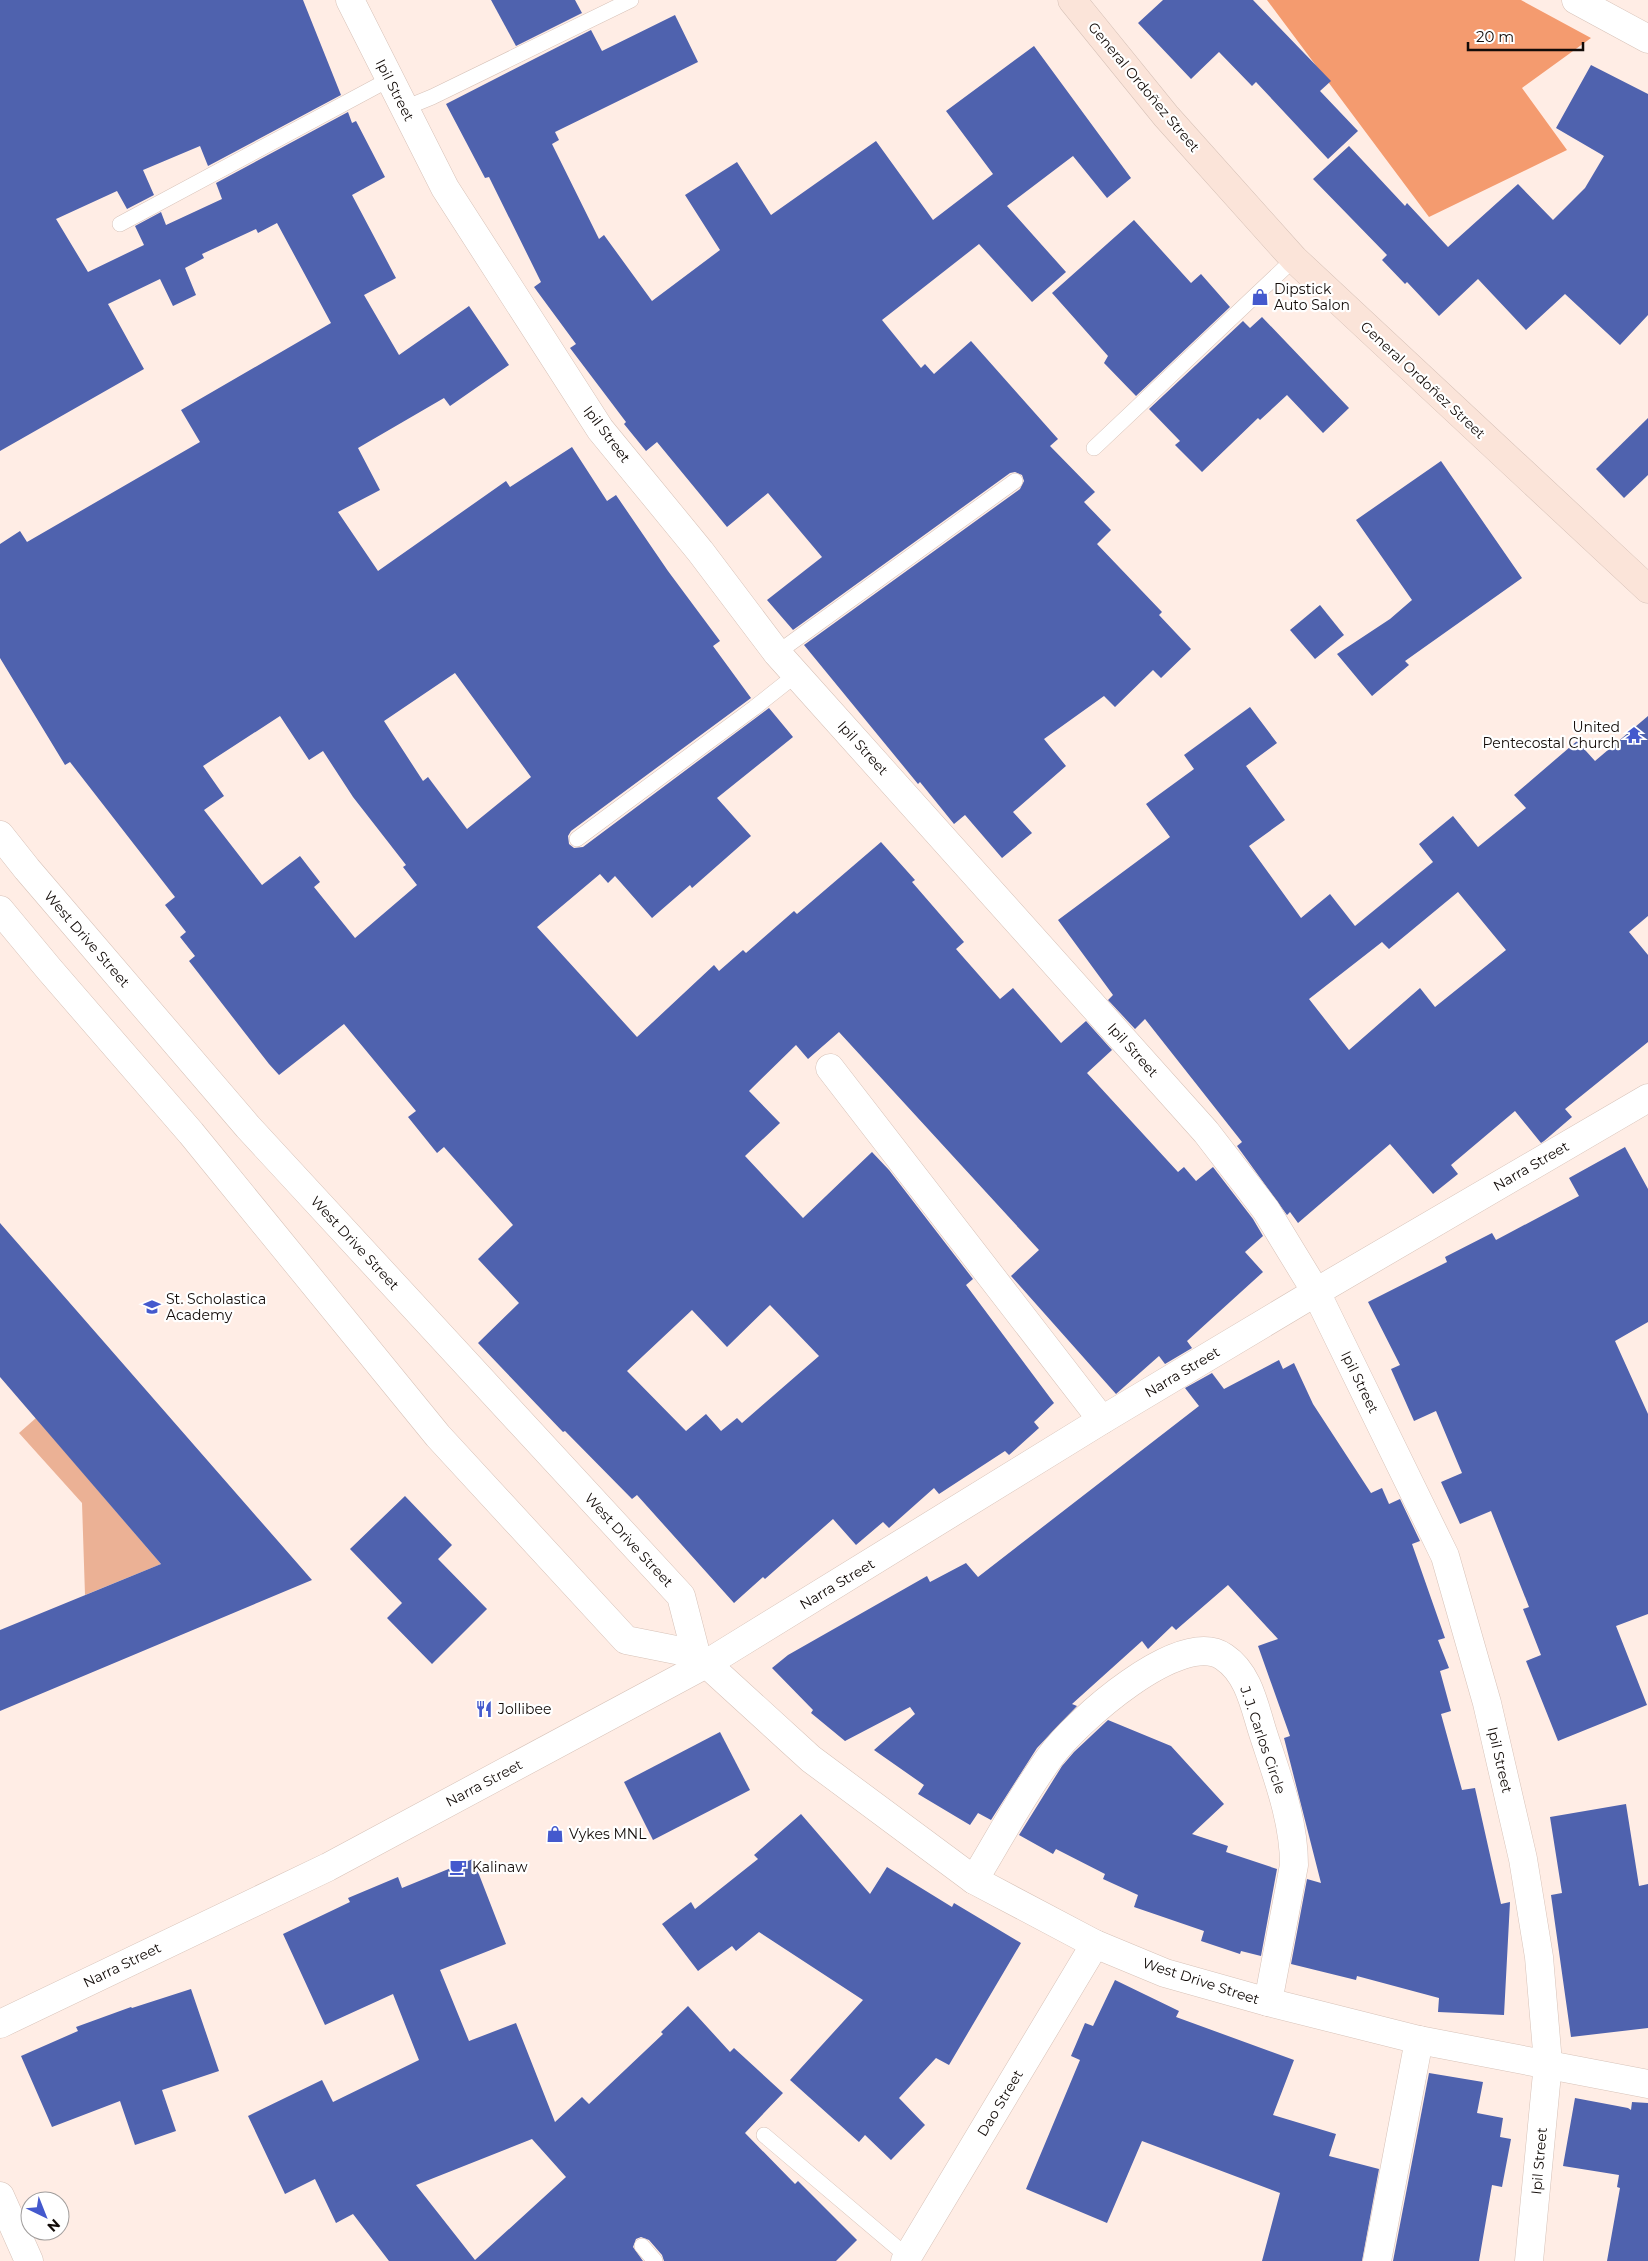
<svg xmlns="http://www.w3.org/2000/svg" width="1648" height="2261" font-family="Montserrat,sans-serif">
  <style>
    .green { fill: #ebb195 }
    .forest { fill: #f49b6f }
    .building { fill: #4f62ae; fill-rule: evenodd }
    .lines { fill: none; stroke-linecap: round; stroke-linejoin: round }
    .service-casing { stroke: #d7c2b8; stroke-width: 16 }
    .minor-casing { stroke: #d7c2b8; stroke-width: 29 }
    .tertiary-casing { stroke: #d7c2b8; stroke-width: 29 }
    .secondary-casing { stroke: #d7c2b8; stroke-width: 29 }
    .service { stroke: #fff; stroke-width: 15 }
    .minor { stroke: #fff; stroke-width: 28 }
    .tertiary { stroke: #fff; stroke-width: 28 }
    .secondary { stroke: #fbe4d9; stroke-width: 28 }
    .labels { text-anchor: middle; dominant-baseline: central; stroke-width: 4.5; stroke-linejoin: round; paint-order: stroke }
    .street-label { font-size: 14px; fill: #120b08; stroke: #fff }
    .poi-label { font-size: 14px; fill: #120b08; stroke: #fff; text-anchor: start }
  </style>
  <rect width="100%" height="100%" fill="#ffede5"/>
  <path class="green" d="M 36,1418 L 161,1564 L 85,1595 L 82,1503 L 19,1433 Z"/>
  <path class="forest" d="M 1267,0 L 1521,0 L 1591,38 L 1522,88 L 1567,150 L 1429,217 Z"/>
  <g class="building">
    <path d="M 0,0 L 303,0 L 341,95 L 208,166 L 200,146 L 143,170 L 154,195 L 127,209 L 117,191 L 56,219 L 88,272 L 144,245 L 135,226 L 161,212 L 166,225 L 222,199 L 216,183 L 348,112 L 352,123 L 356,121 L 385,177 L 352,195 L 396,278 L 364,295 L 399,355 L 469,306 L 509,365 L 450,406 L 444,398 L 358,448 L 380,490 L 338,512 L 378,571 L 506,481 L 510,487 L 572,447 L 607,501 L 616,495 L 668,571 L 720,641 L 713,646 L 751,698 L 571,831 L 568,836 L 569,844 L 574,848 L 583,847 L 769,708 L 793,737 L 717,798 L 751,836 L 692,888 L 690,885 L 652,918 L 615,876 L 608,883 L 600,874 L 537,927 L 637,1037 L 714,965 L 719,971 L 743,950 L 746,953 L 794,911 L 797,914 L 881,842 L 915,880 L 912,882 L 964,942 L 956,949 L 1000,999 L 1013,988 L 1061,1043 L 1086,1021 L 1112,1050 L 1087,1073 L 1178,1172 L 1184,1167 L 1196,1181 L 1213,1167 L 1253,1219 L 1263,1236 L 1245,1252 L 1263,1272 L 1187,1341 L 1192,1348 L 1165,1364 L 1159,1356 L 1116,1394 L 1011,1276 L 1039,1250 L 839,1032 L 808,1059 L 796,1045 L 749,1091 L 780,1123 L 745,1156 L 803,1218 L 872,1152 L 889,1170 L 973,1279 L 966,1285 L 1054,1403 L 1034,1422 L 1039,1428 L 1009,1455 L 1005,1451 L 939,1494 L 934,1488 L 889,1528 L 883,1522 L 856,1545 L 833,1519 L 765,1579 L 763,1577 L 734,1603 L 637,1495 L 632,1499 L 565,1431 L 563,1432 L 478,1343 L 519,1303 L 478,1259 L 513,1225 L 444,1147 L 437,1153 L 408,1117 L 416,1111 L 344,1024 L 279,1075 L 269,1064 L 189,961 L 195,956 L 180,937 L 186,932 L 165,905 L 175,897 L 70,762 L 65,765 L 0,658 L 0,544 L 20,531 L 27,542 L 200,442 L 181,410 L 331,323 L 277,223 L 258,233 L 256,229 L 202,254 L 204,258 L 185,268 L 196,295 L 173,306 L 160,279 L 108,304 L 144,369 L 0,451 ZM 455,673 L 531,777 L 467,829 L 428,777 L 423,781 L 384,721 ZM 280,716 L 309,760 L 323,751 L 353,797 L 406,865 L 403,867 L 417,885 L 355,938 L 314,887 L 320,882 L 300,856 L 262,885 L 204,810 L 224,796 L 203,766 ZM 770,1305 L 819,1356 L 742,1423 L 737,1418 L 721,1431 L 706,1414 L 686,1431 L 627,1371 L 692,1310 L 727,1347 Z"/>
    <path d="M 491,0 L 575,0 L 582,13 L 516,46 Z"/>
    <path d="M 1163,0 L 1253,0 L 1331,81 L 1320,91 L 1358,131 L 1328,159 L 1256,82 L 1252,86 L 1219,52 L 1191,79 L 1138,23 Z"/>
    <path d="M 675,15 L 698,62 L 555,132 L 559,140 L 552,144 L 599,239 L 604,235 L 652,301 L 720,250 L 685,195 L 737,162 L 771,215 L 876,141 L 933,220 L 993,174 L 946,111 L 1034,46 L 1131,178 L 1107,198 L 1073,156 L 1007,206 L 1066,272 L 1032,302 L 979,244 L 882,320 L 921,368 L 925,364 L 934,374 L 971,341 L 1058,439 L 1050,446 L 1095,492 L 1084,502 L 1111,530 L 1097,544 L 1162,612 L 1159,615 L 1191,649 L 1161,678 L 1153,670 L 1115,707 L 1104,696 L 1044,739 L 1066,766 L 1013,812 L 1032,833 L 1002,858 L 965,815 L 954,824 L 920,782 L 918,784 L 804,645 L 1020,489 L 1024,481 L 1022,475 L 1015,472 L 1010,473 L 793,630 L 767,600 L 822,557 L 768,493 L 727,527 L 657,442 L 646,451 L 624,424 L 626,422 L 570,348 L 576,344 L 534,287 L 541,282 L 489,177 L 485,178 L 446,104 L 591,30 L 602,51 Z"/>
    <path d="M 1591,65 L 1648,94 L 1648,315 L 1620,345 L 1565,294 L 1526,330 L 1478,279 L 1439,316 L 1407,282 L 1405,284 L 1382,260 L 1387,255 L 1313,179 L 1349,146 L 1405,206 L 1407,203 L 1448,247 L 1518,184 L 1553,220 L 1585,188 L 1604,156 L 1556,128 Z"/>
    <path d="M 1134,220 L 1191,283 L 1201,274 L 1230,307 L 1136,396 L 1104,363 L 1108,356 L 1052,293 Z"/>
    <path d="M 1262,317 L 1349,408 L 1323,433 L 1287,395 L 1260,420 L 1258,418 L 1202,472 L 1175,445 L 1180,441 L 1149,409 L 1243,321 L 1250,328 Z"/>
    <path d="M 1648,418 L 1648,475 L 1624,498 L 1596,469 Z"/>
    <path d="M 1441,461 L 1522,578 L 1405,661 L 1409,665 L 1372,696 L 1337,654 L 1390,619 L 1412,600 L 1356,520 Z"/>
    <path d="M 1320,605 L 1344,635 L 1315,659 L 1290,630 Z"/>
    <path d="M 1250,707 L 1277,743 L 1246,766 L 1285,820 L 1249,846 L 1301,918 L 1330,894 L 1355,926 L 1433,862 L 1419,844 L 1453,816 L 1478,847 L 1526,808 L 1514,795 L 1577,741 L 1595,761 L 1648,716 L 1648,916 L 1629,932 L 1648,955 L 1648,1042 L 1565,1109 L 1572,1117 L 1544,1141 L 1541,1143 L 1515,1111 L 1451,1165 L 1458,1174 L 1433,1194 L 1390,1144 L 1298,1223 L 1290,1212 L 1287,1215 L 1237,1146 L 1242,1142 L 1145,1019 L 1135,1029 L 1108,1000 L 1113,995 L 1058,920 L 1170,837 L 1146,804 L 1194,769 L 1184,755 ZM 1458,892 L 1506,950 L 1435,1007 L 1420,988 L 1349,1050 L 1309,999 L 1382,942 L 1389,949 Z"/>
    <path d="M 1625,1147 L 1648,1189 L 1648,1322 L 1615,1341 L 1648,1414 L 1648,1614 L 1616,1626 L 1647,1705 L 1558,1741 L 1526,1661 L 1541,1655 L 1523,1609 L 1529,1607 L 1491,1511 L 1460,1524 L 1441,1482 L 1462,1473 L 1436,1411 L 1414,1421 L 1391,1369 L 1400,1365 L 1368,1302 L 1447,1262 L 1445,1257 L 1492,1233 L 1496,1240 L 1579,1196 L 1569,1178 Z"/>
    <path d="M 0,1223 L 312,1580 L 0,1711 L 0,1630 L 161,1564 L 0,1377 Z"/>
    <path d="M 1279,1360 L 1283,1369 L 1294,1363 L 1313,1404 L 1371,1493 L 1382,1488 L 1389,1504 L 1400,1499 L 1420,1541 L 1412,1544 L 1445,1638 L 1438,1640 L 1449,1668 L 1440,1671 L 1451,1711 L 1441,1714 L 1462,1790 L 1475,1788 L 1501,1904 L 1510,1902 L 1504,2015 L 1438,2012 L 1439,1998 L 1357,1976 L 1356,1980 L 1291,1964 L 1307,1879 L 1321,1883 L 1284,1738 L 1290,1736 L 1258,1646 L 1278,1639 L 1228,1585 L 1176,1630 L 1172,1626 L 1148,1649 L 1142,1641 L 1072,1704 L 1077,1706 L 1037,1748 L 991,1820 L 978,1813 L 970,1825 L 918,1794 L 924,1785 L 874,1750 L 915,1714 L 910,1707 L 845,1741 L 811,1713 L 813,1710 L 772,1668 L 788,1655 L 927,1576 L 930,1582 L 966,1563 L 978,1577 L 1199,1406 L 1185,1388 L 1212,1373 L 1224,1389 Z"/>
    <path d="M 405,1496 L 452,1545 L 438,1559 L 487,1609 L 432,1664 L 387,1618 L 402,1603 L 350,1549 Z"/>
    <path d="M 1108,1720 L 1171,1746 L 1224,1804 L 1192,1834 L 1228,1846 L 1226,1852 L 1277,1869 L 1261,1956 L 1241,1951 L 1240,1954 L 1201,1941 L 1204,1931 L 1134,1907 L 1138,1895 L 1103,1879 L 1105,1874 L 1056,1849 L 1053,1854 L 1019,1835 L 1062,1766 L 1074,1752 Z"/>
    <path d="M 720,1732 L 750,1790 L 653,1840 L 624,1782 Z"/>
    <path d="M 1626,1804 L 1639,1886 L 1648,1884 L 1648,2028 L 1571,2037 L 1551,1895 L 1562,1893 L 1550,1817 Z"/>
    <path d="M 801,1814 L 870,1894 L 887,1867 L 952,1907 L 954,1903 L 1021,1943 L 949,2065 L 936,2058 L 899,2098 L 925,2125 L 891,2160 L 865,2135 L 859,2142 L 790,2080 L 863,2000 L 759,1932 L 736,1951 L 732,1946 L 698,1971 L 662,1924 L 691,1902 L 695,1909 L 758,1859 L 754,1855 Z"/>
    <path d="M 473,1859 L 506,1944 L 440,1970 L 469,2041 L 516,2023 L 555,2122 L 582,2097 L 589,2104 L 663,2034 L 661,2032 L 688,2006 L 730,2052 L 734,2048 L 783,2093 L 745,2133 L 795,2184 L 798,2181 L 857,2240 L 836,2261 L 664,2261 L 662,2255 L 649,2240 L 641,2237 L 636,2239 L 633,2247 L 643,2261 L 389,2261 L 353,2214 L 336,2223 L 315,2179 L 285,2194 L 248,2116 L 322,2080 L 333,2102 L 419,2060 L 393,1994 L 325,2025 L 283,1934 L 350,1902 L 348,1898 L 398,1877 L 402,1888 ZM 532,2139 L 566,2177 L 475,2260 L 416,2185 Z"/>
    <path d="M 1115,1980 L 1179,2011 L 1176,2017 L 1294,2060 L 1273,2115 L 1336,2134 L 1329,2156 L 1379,2169 L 1362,2261 L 1262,2261 L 1280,2193 L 1142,2141 L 1107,2223 L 1026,2189 L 1080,2060 L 1071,2056 L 1085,2023 L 1093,2026 Z"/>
    <path d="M 191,1989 L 219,2071 L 162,2090 L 176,2131 L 135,2145 L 120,2101 L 52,2127 L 21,2056 L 78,2031 L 76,2027 L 131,2007 L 132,2008 Z"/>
    <path d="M 1429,2073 L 1483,2082 L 1477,2113 L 1503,2118 L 1500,2137 L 1511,2139 L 1502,2187 L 1492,2185 L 1479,2261 L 1393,2261 Z"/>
    <path d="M 1575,2098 L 1628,2108 L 1631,2110 L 1632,2102 L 1648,2103 L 1648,2261 L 1607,2261 L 1620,2188 L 1617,2187 L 1619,2175 L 1563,2166 Z"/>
  </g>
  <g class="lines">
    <g class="service-casing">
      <g id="service">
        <path d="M 405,108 L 432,97 L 631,0"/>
        <path d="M 120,224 L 390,79"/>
        <path d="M 1094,448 L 1294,259"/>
        <path d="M 777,653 L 1015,481"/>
        <path d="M 577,839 L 754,708 L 797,674"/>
        <path d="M 764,2135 L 908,2257"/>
        <path d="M 642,2246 L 655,2261"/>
      </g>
    </g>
    <g class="minor-casing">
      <g id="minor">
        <path d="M 350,0 L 445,188 L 600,429 L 700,551 L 777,653 L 1206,1132 L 1266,1210 L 1316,1292 L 1445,1556 L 1487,1703 L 1523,1859 L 1539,1957 L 1548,2063 L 1529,2261"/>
        <path d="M 1576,0 L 1648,39"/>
        <path d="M 830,1068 L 1102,1420"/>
        <path d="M 974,1880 C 999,1839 1022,1795 1050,1757 C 1074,1723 1181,1627 1224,1657 C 1248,1673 1254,1704 1262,1730 C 1276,1774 1294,1818 1294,1865 L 1268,2002"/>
        <path d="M 0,2196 L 29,2261"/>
        <path d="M 905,2261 L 1095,1944"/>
        <path d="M 1377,2261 L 1419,2040"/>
      </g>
    </g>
    <g class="tertiary-casing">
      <g id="tertiary">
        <path d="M 0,835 L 27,869 L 248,1127 L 681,1596 L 696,1654"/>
        <path d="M 0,910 L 49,969 L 191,1133 L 438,1436 L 626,1640 L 696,1654 L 811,1759 L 974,1880 L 1095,1944 L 1165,1973 L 1268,2002 L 1419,2040 L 1648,2084"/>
        <path d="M 0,2024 L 328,1867 L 706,1664 L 1102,1420 L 1316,1292 L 1648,1098"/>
      </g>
    </g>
    <g class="secondary-casing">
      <path id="secondary" d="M 1072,0 L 1166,116 L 1294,259 L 1648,589"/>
    </g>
    <use href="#service" class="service"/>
    <use href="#minor" class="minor"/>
    <use href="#tertiary" class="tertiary"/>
    <use href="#secondary" class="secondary"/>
  </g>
  <defs>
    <g id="shop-bare" transform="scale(1.35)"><path d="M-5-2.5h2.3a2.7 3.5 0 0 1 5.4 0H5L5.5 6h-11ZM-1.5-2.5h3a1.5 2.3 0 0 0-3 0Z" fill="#4459cd" stroke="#fff" stroke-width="2.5" paint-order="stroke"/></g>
    <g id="temple-bare" transform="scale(1.35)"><path d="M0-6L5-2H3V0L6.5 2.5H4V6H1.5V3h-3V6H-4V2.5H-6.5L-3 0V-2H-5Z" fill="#4459cd" stroke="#fff" stroke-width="2.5" paint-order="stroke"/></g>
    <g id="school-bare" transform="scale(1.35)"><path d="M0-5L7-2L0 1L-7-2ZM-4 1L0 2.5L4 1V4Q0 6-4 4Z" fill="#4459cd" stroke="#fff" stroke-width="2.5" paint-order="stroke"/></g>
    <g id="restaurant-bare" transform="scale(1.35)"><path d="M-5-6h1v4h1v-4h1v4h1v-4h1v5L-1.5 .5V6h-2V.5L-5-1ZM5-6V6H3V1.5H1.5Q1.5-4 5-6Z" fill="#4459cd" stroke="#fff" stroke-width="2.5" paint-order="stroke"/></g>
    <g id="cafe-bare" transform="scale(1.35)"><path d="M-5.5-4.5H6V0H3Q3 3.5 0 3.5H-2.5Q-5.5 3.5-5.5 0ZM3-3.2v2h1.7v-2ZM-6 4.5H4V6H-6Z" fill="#4459cd" stroke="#fff" stroke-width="2.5" paint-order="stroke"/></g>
  </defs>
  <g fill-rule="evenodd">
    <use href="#shop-bare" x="1260" y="297"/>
    <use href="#temple-bare" x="1634" y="735"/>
    <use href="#school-bare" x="152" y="1307"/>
    <use href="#restaurant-bare" x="484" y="1709"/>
    <use href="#shop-bare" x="555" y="1834"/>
    <use href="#cafe-bare" x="458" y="1867"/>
  </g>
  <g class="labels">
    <g class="street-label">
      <text transform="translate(1144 87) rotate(50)">General Ordoñez Street</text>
      <text transform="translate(395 90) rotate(63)">Ipil Street</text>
      <text transform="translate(1423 380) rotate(43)">General Ordoñez Street</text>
      <text transform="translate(607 434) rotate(53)">Ipil Street</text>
      <text transform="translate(863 748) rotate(48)">Ipil Street</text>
      <text transform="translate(87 939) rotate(49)">West Drive Street</text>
      <text transform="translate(1133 1050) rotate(48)">Ipil Street</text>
      <text transform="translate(1531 1166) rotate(-30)">Narra Street</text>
      <text transform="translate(355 1243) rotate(47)">West Drive Street</text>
      <text transform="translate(1182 1372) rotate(-31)">Narra Street</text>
      <text transform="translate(1360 1382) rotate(64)">Ipil Street</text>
      <text transform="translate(629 1540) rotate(47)">West Drive Street</text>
      <text transform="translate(837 1584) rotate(-31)">Narra Street</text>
      <text transform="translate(1263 1740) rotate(71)">J. J. Carlos Circle</text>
      <text transform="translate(1500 1760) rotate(77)">Ipil Street</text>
      <text transform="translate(484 1783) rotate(-28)">Narra Street</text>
      <text transform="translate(122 1965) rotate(-26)">Narra Street</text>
      <text transform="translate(1201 1981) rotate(18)">West Drive Street</text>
      <text transform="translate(1000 2103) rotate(-59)">Dao Street</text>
      <text transform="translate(1539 2161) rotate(-85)">Ipil Street</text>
    </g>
    <g class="poi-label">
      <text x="1274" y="289">Dipstick<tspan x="1274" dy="16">Auto Salon</tspan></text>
      <text x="1620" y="727" text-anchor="end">United<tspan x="1620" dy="16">Pentecostal Church</tspan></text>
      <text x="166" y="1299">St. Scholastica<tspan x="166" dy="16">Academy</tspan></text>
      <text x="498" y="1709">Jollibee</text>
      <text x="569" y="1834">Vykes MNL</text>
      <text x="472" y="1867">Kalinaw</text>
    </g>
  </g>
  <g transform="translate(45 2216) rotate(137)"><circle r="24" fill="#ffffff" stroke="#a09d9c"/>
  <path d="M0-4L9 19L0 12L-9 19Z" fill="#4459cd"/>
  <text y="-8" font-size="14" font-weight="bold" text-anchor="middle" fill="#120b08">N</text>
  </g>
  <path d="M1468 42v8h115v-8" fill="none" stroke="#120b08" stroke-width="2.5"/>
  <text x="1476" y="42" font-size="15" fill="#120b08" stroke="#ffffff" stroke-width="4" paint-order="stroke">20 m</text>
</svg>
